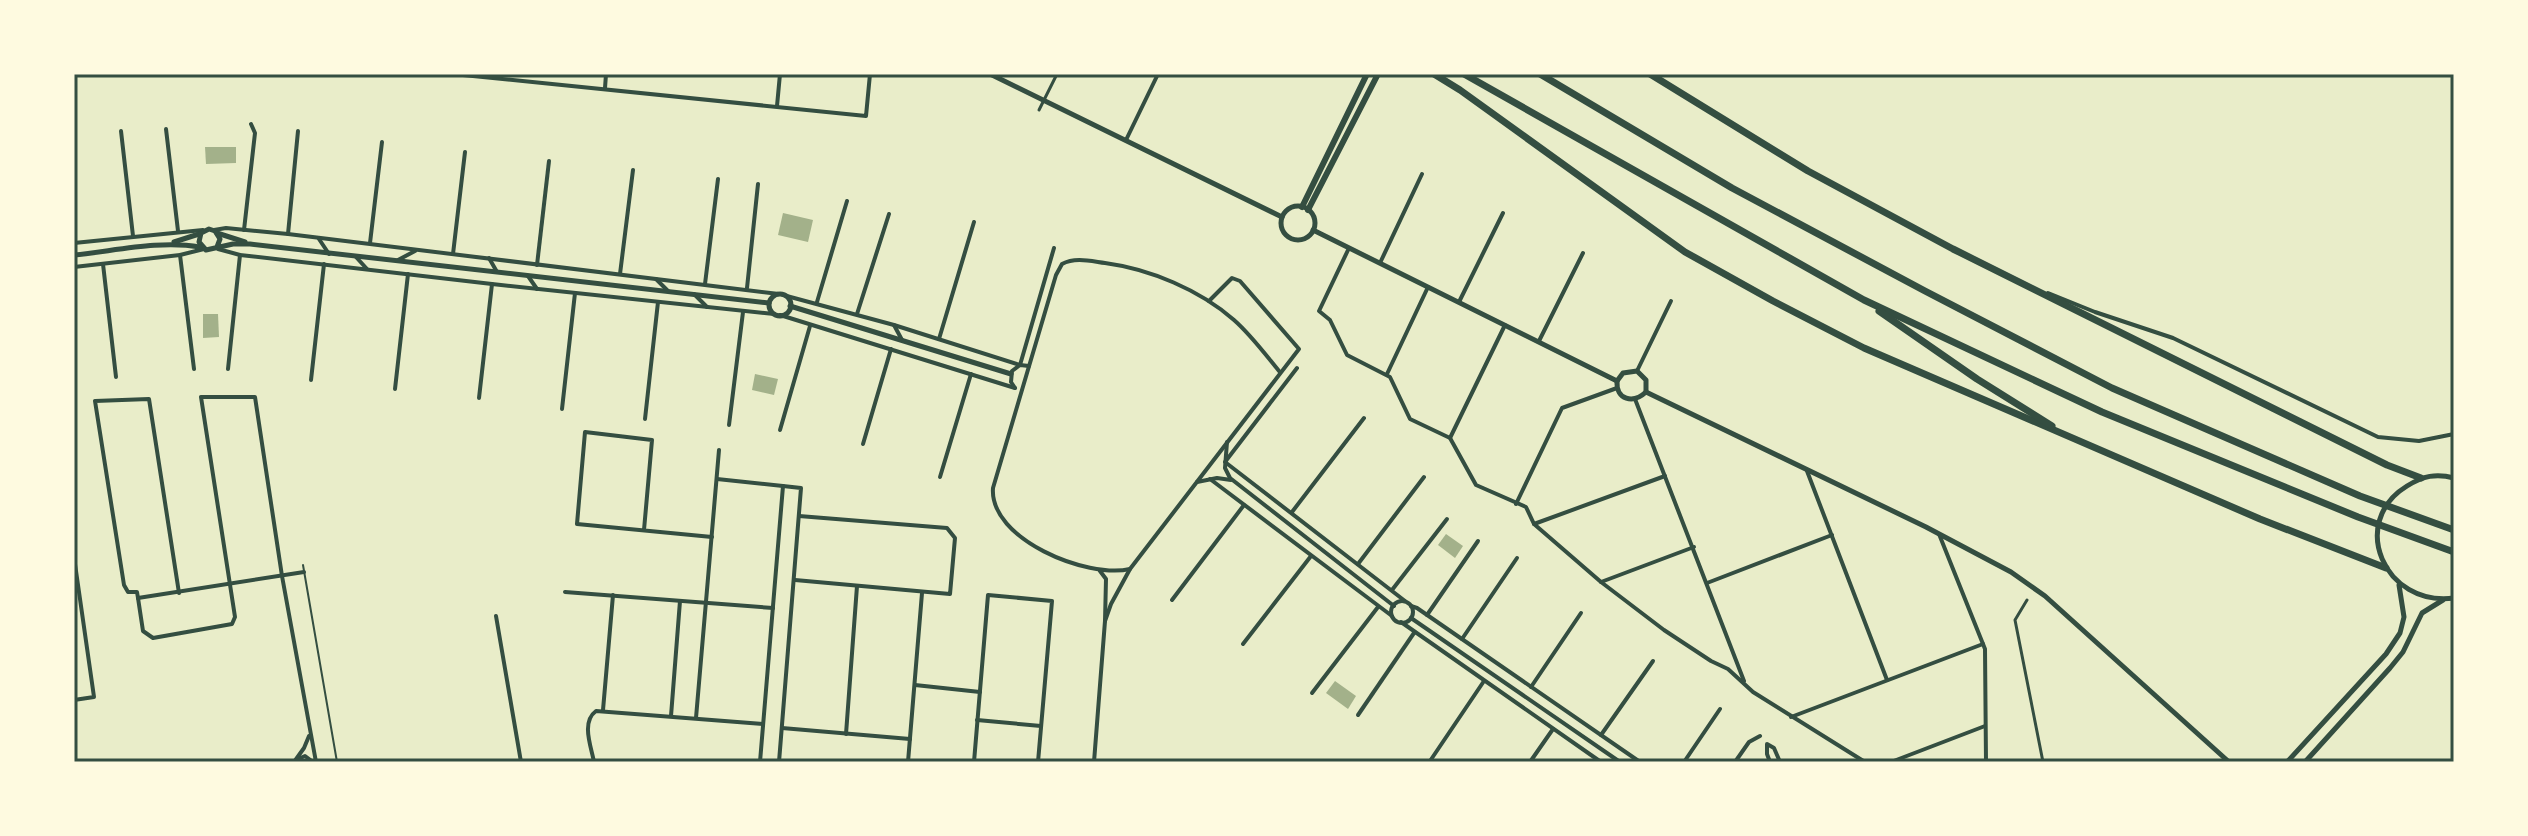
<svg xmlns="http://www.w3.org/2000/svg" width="2528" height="836" font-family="'Source Sans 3',sans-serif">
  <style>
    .water { fill: #a3b18a }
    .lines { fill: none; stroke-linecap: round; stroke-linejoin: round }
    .service { stroke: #344e41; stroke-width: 2 }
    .pedestrian { stroke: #344e41; stroke-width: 3 }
    .minor { stroke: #344e41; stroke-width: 4 }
    .tertiary { stroke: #344e41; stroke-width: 5 }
    .primary { stroke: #344e41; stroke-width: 6 }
    .motorway { stroke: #344e41; stroke-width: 7 }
    .neatline { fill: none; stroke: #344e41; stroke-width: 3 }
  </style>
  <rect width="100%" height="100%" fill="#e9edc9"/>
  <g class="water">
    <path d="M 205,147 L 236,147 L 236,163 L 206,164 Z"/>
    <path d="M 783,213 L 813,220 L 808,242 L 778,235 Z"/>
    <path d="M 203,314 L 218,314 L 219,337 L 203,338 Z"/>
    <path d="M 755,374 L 778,379 L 774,395 L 752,390 Z"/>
    <path d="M 1446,534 L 1463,546 L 1455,558 L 1438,545 Z"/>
    <path d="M 1335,681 L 1356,696 L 1348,709 L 1326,693 Z"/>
  </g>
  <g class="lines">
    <path class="service" d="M 303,565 L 337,762"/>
    <g class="pedestrian">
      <path d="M 1039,110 L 1057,74"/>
      <path d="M 2027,600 L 2015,620 L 2043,762"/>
    </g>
    <g class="minor">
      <path d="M 453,74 L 866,116 L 870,74"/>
      <path d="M 605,88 L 606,74"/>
      <path d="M 777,106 L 780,74"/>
      <path d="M 166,129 L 178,231"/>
      <path d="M 121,131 L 133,236"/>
      <path d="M 1126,140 L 1158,74"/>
      <path d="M 214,230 L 226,228 L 288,234 L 779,294"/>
      <path d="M 244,230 L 255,133 L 251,124"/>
      <path d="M 288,234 L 298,131"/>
      <path d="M 319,239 L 329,254"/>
      <path d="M 74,243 L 203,230"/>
      <path d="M 370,243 L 382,142"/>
      <path d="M 1349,248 L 1319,311 L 1330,320 L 1347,355 L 1390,377 L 1410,419 L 1450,438 L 1476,485 L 1526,507 L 1534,524 L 1601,582 L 1664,630 L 1711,661 L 1728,669 L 1753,692 L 1865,762"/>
      <path d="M 218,249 L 240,255 L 492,284 L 774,314"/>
      <path d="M 453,254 L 465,152"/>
      <path d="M 180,255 L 194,369"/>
      <path d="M 356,257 L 367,269"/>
      <path d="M 489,258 L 497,272"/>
      <path d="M 398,260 L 415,251"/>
      <path d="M 1380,263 L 1422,174"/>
      <path d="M 103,264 L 116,377"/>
      <path d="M 537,265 L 549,161"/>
      <path d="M 74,267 L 180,255 L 204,249"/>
      <path d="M 620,274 L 633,170"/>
      <path d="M 528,276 L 537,289"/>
      <path d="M 656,279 L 668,291"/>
      <path d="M 705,284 L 718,179"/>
      <path d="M 747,288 L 758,184"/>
      <path d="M 2048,293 L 2095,312 L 2173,338 L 2378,437 L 2419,441 L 2454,434"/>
      <path d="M 694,294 L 707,307"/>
      <path d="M 783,295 L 894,325 L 1020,365 L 1054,248"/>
      <path d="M 817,302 L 847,201"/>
      <path d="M 1459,302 L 1503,213"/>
      <path d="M 857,314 L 889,214"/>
      <path d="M 780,315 L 1015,388"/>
      <path d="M 894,325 L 902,340"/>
      <path d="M 939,339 L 974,222"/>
      <path d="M 1539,341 L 1583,253"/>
      <path d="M 1297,368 L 1225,462 L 1405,601"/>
      <path d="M 228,369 L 240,255"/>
      <path d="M 1637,371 L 1671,301"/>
      <path d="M 1387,374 L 1428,287"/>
      <path d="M 311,380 L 324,264"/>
      <path d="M 1015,388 L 1011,382 L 1012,371 L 1020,365 L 1029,366"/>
      <path d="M 395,389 L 408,274"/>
      <path d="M 479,398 L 492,284"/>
      <path d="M 1635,399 L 1744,681"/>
      <path d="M 562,409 L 575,293"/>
      <path d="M 645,419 L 658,302"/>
      <path d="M 729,425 L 743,312"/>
      <path d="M 780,430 L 810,326"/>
      <path d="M 1450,438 L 1505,325"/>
      <path d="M 1227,442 L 1225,468 L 1230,478 L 1394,606"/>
      <path d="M 863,444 L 891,349"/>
      <path d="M 1807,471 L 1887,680"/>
      <path d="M 940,477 L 971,374"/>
      <path d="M 717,479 L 783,486"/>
      <path d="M 1210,479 L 1392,616"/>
      <path d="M 1197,482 L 1217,478 L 1231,480"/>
      <path d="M 1516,504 L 1562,408 L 1617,388"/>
      <path d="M 1292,512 L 1364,418"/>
      <path d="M 1534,524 L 1665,476"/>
      <path d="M 644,530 L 652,440 L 585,432 L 577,524 L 712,537"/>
      <path d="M 1939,534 L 1985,649 L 1986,762"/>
      <path d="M 74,557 L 94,697 L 74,700"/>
      <path d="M 1358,564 L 1424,477"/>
      <path d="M 1130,569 C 1087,579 989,539 993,488 L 1056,275 L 1062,264 C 1075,257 1090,261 1105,263 C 1150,269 1200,290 1234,320 C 1251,335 1265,354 1279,371"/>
      <path d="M 795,580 L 950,594 L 955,538 L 947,528 L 799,516"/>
      <path d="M 1601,582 L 1694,547"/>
      <path d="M 1707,583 L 1832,535"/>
      <path d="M 1392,590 L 1447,519"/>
      <path d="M 565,592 L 773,608"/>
      <path d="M 138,598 L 143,631 L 153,638 L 232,624 L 235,617 L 201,397 L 255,397 L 282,576 L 316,762"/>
      <path d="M 138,598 L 137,592 L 128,592 L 124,585 L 95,401 L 149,399 L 179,593"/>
      <path d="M 138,598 L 304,572"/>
      <path d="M 1172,600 L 1244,505"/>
      <circle cx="1402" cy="612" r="11"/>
      <path d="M 1411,606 L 1417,608 L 1640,762"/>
      <path d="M 1427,615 L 1478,541"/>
      <path d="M 496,616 L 521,762"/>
      <path d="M 1411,618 L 1620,762"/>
      <path d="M 1105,621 L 1111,604 L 1130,569 L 1299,349 L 1240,281 L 1232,278 L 1209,301"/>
      <path d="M 1401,622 L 1601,762"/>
      <path d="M 1462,639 L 1517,558"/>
      <path d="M 1243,644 L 1311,556"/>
      <path d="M 915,685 L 980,692"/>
      <path d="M 1531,687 L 1581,613"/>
      <path d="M 1312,693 L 1378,607"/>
      <path d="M 603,710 L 613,595"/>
      <path d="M 1358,715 L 1414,633"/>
      <path d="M 671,716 L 680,601"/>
      <path d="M 1791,717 L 1983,644"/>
      <path d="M 696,718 L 719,450"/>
      <path d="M 977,720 L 1041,726"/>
      <path d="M 782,728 L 910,739"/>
      <path d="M 846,734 L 857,586"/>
      <path d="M 1601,735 L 1653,661"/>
      <path d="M 298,759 L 305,756 L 313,762"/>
      <path d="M 1430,761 L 1484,681"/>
      <path d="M 294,762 L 304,748 L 309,736"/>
      <path d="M 594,762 C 591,746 581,722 596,711 L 763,724"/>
      <path d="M 760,762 L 783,486 L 801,488 L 779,762"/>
      <path d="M 908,762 L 922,593"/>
      <path d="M 974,762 L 988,595 L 1052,601 L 1038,762"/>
      <path d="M 1094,762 L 1105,621 L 1106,579 L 1100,571"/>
      <path d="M 1530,762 L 1553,729"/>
      <path d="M 1684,762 L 1720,709"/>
      <path d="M 1735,762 L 1749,742 L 1760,736"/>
      <path d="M 1770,762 L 1767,754 L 1767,744 L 1774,748 L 1780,762"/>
      <path d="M 1891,762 L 1985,726"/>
    </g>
    <g class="tertiary">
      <path d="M 990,74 L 1282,217"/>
      <circle cx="1298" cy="223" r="17"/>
      <path d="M 1313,230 L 1617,381"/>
      <path d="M 217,233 L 245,242"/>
      <path d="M 174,242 L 199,234"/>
      <path d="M 217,247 L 220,239 L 215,231 L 209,229 L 201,233 L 199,242 L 206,250 L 233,244 L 250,244 L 769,303"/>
      <path d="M 74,255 C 115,251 159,240 200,247"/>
      <circle cx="780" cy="305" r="11"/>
      <path d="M 790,306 L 1011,374"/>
      <path d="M 1617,381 L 1623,373 L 1637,371 L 1646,380 L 1646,392"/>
      <path d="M 1617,381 C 1616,400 1633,404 1646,392"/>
      <path d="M 1646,392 L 1926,527 L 2011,572 L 2045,596 L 2229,762"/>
      <path d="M 2454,478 C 2436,473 2423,476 2407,486 C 2348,522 2384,607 2454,598"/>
      <path d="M 2287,762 L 2386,654 L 2400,633 L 2404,617 L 2399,585"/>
      <path d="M 2305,762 L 2390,668 L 2403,652 L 2422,613 L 2443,600"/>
    </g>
    <g class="primary">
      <path d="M 1302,207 L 1367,74"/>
      <path d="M 1308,210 L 1378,74"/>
    </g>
    <g class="motorway">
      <path d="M 1434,74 L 1460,90 L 1685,252 L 1773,301 L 1864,348 L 2260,519 L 2386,568"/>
      <path d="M 1464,74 L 1864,300 L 2102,412 L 2358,517 L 2454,552"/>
      <path d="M 1540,74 L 1732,188 L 1925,291 L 2112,388 L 2360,496 L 2454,530"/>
      <path d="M 1650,74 L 1808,171 L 1953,249 L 2387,465 L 2421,478"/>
      <path d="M 1879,311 L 1977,379 L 2052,426"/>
    </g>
  </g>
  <rect width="2528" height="836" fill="none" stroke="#fefae0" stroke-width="152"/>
  <rect x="76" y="76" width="2376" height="684" class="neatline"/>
</svg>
